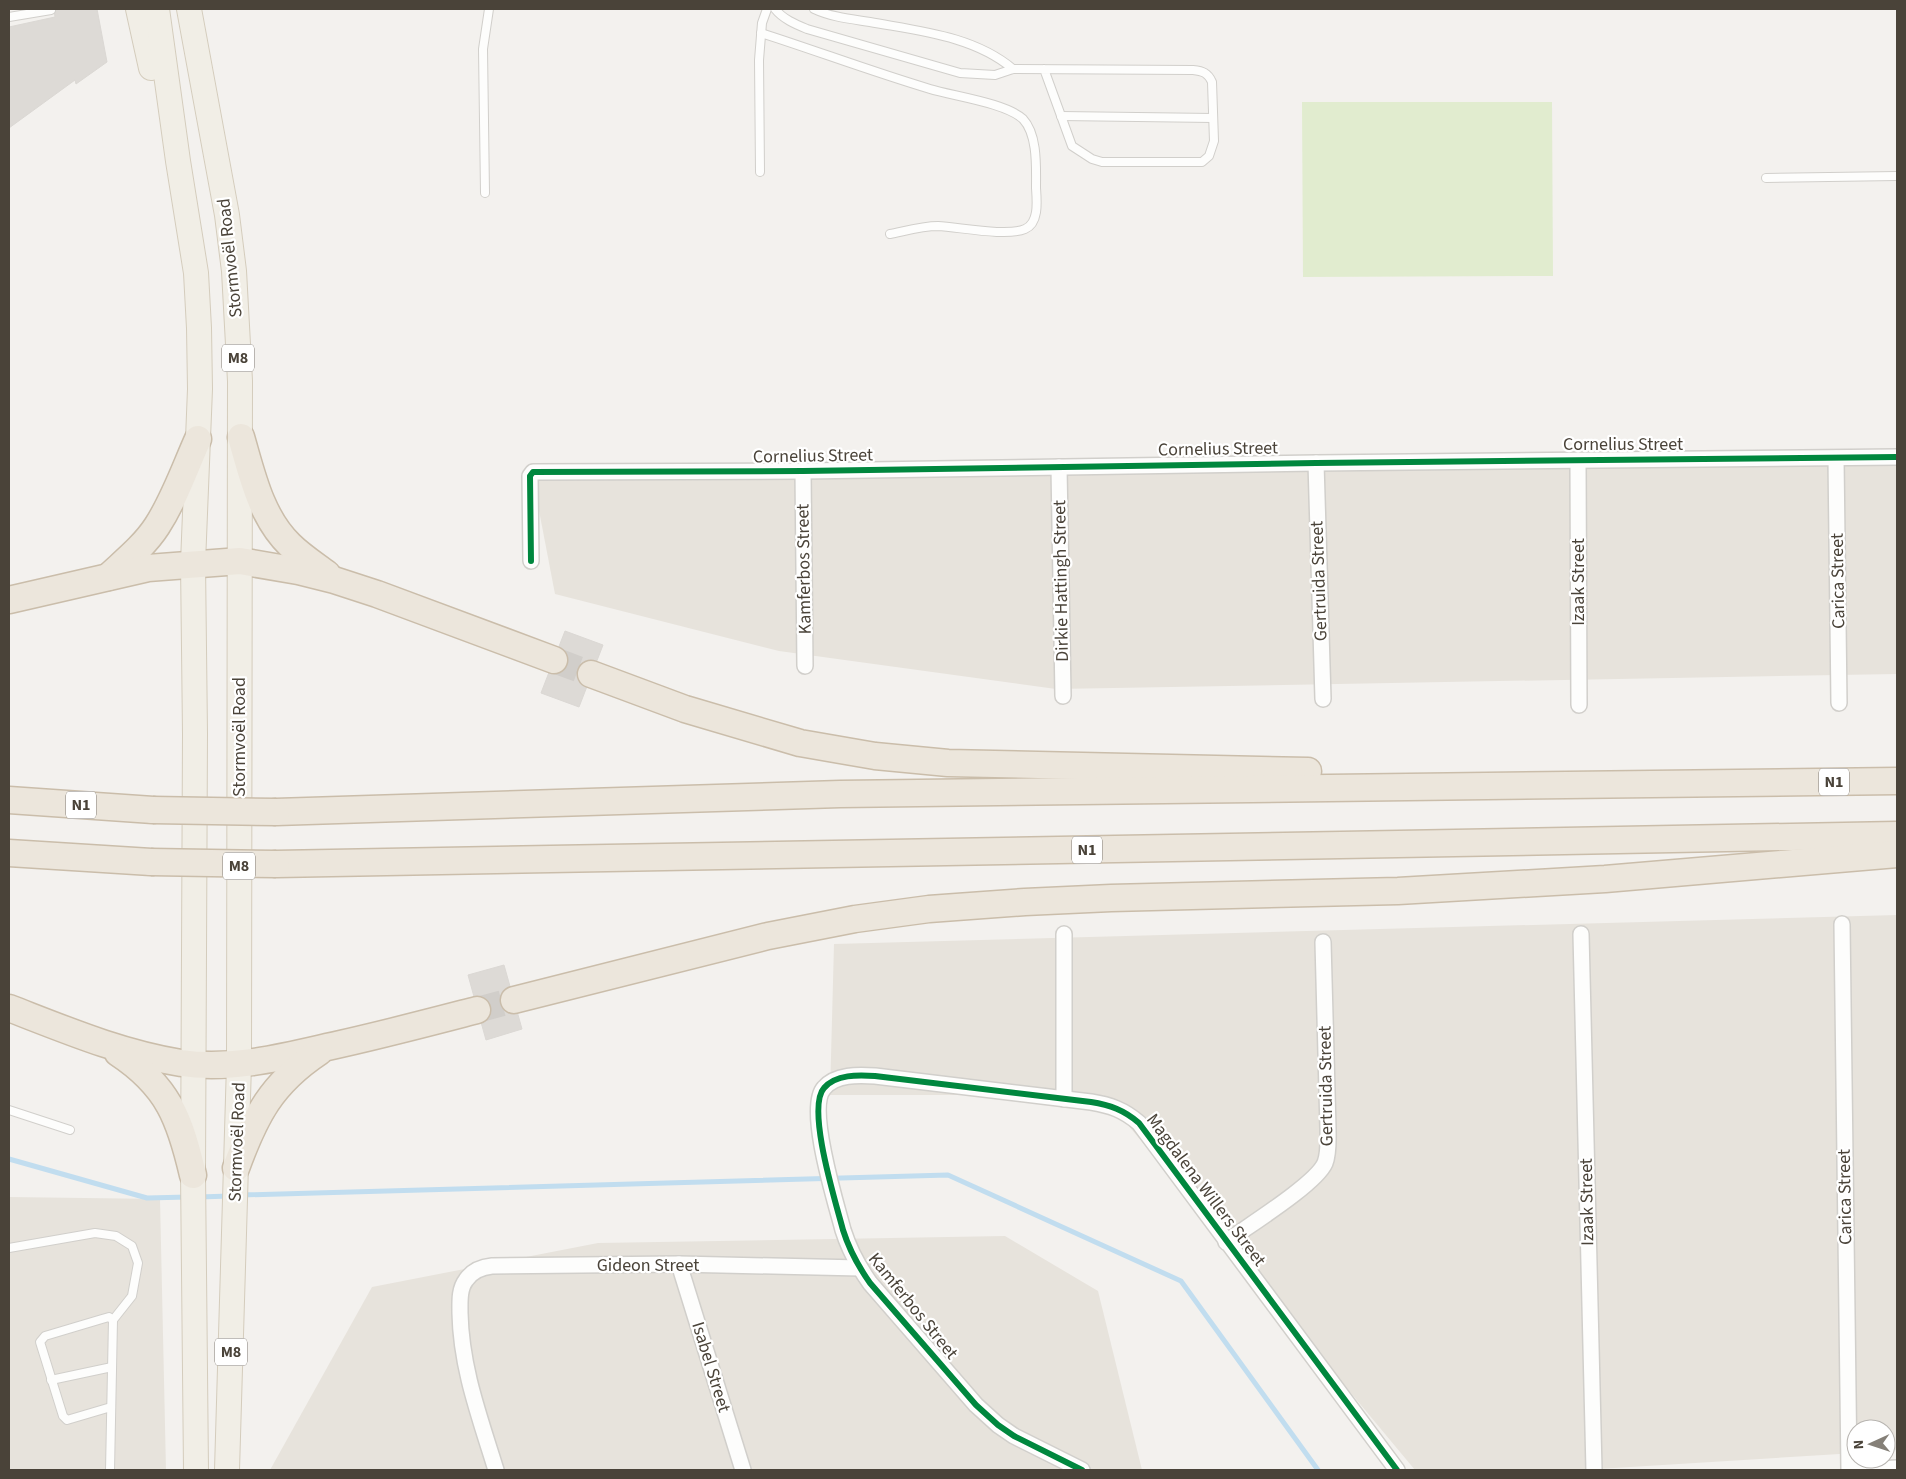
<svg xmlns="http://www.w3.org/2000/svg" width="1906" height="1479" font-family="'Source Sans 3',sans-serif">
  <style>
    .residential { fill: #e7e3dc }
    .green { fill: #e1eccf }
    .lines { fill: none; stroke-linecap: round; stroke-linejoin: round }
    .stream { stroke: #c1ddef; stroke-width: 5 }
    .building { fill: #dddad6; stroke: #dbd8d4 }
    .highway-tunnel { stroke: #d1ceca; stroke-width: 26; stroke-dasharray: 26 13; stroke-linecap: butt }
    .lane-casing { stroke: #d1cfcb; stroke-width: 10 }
    .street-casing { stroke: #d1cfcb; stroke-width: 18 }
    .primary-casing { stroke: #d4ccbc; stroke-width: 26 }
    .highway-casing { stroke: #cabdaa; stroke-width: 29 }
    .lane { stroke: #fdfdfc; stroke-width: 8 }
    .street { stroke: #fdfdfc; stroke-width: 15 }
    .primary { stroke: #f1eee6; stroke-width: 24 }
    .highway { stroke: #ece6dc; stroke-width: 26 }
    .highway-bridge-casing { stroke: #cabdaa; stroke-width: 29; stroke-linecap: butt }
    .highway-bridge { stroke: #ece6dc; stroke-width: 26 }
    .cycleway-casing { stroke: #fff; stroke-width: 9 }
    .cycleway { stroke: #00873e; stroke-width: 6 }
    .labels { text-anchor: middle; dominant-baseline: central; stroke-width: 4.5; stroke-linejoin: round; paint-order: stroke }
    .shield { fill: #fff; stroke: #807b74; stroke-width: 1 }
    .shield-label { font-size: 16px; font-weight: bold; fill: #4a4339 }
    .street-label { font-size: 18px; fill: #4a4339; stroke: #fff }
  </style>
  <rect width="100%" height="100%" fill="#f3f1ee"/>
  <g class="residential">
    <path d="M 1897,453 L 1897,674 L 1056,689 L 779,651 L 555,594 L 532,474 Z"/>
    <path d="M 1897,915 L 1897,1450 L 1886,1451 L 1886,1429 L 1856,1429 L 1856,1453 L 1582,1470 L 1415,1470 L 1103,1095 L 830,1095 L 834,944 Z"/>
    <path d="M 9,1197 L 160,1199 L 166,1470 L 9,1470 Z"/>
    <path d="M 1005,1236 L 1098,1291 L 1142,1470 L 270,1470 L 372,1287 L 598,1243 Z"/>
  </g>
  <path class="green" d="M 1302,102 L 1552,102 L 1553,276 L 1303,277 Z"/>
  <g class="lines">
    <g class="stream">
      <path d="M 9,1159 L 147,1198 L 188,1197"/>
      <path d="M 241,1195 L 948,1175 L 1181,1281 L 1318,1470"/>
      <path d="M 199,1197 L 230,1196"/>
    </g>
  </g>
  <g class="building">
    <path d="M 54,9 L 97,9 L 107,62 L 76,84 L 75,80 L 9,128 L 9,27 L 55,17 Z"/>
    <path d="M 565,631 L 603,645 L 579,707 L 541,693 Z"/>
    <path d="M 504,965 L 522,1029 L 486,1040 L 468,975 Z"/>
  </g>
  <g class="lines">
    <g class="highway-tunnel">
      <path d="M 554,660 L 591,674"/>
      <path d="M 477,1010 L 514,1000"/>
    </g>
    <g class="lane-casing">
      <g id="lane">
        <path d="M 775,9 C 783,19 795,24 807,29 L 960,73 L 995,75 L 1013,69 L 1193,70 C 1203,71 1208,73 1212,82 L 1214,141 L 1209,156 L 1202,162 L 1102,162 L 1092,159 L 1072,146 L 1044,69"/>
        <path d="M 814,9 C 831,17 851,19 870,22 C 919,31 974,36 1013,69"/>
        <path d="M 9,17 L 51,10"/>
        <path d="M 761,33 C 817,51 873,72 930,89 C 953,96 1006,103 1023,119 C 1038,135 1036,168 1036,188 C 1037,202 1039,223 1025,229 C 1007,237 959,227 938,226 C 922,226 905,231 890,234"/>
        <path d="M 1061,116 L 1213,118"/>
        <path d="M 760,172 L 759,60 L 762,23 L 767,9"/>
        <path d="M 1766,178 L 1897,176"/>
        <path d="M 485,193 L 483,49 L 489,9"/>
        <path d="M 9,1110 L 70,1130"/>
        <path d="M 9,1248 L 95,1233 L 116,1236 L 132,1246 L 138,1263 L 132,1296 L 113,1320 L 110,1470"/>
        <path d="M 51,1380 L 112,1367"/>
        <path d="M 111,1407 L 67,1420 L 63,1416 L 40,1342 L 45,1336 L 102,1319 L 109,1317 L 113,1320"/>
      </g>
    </g>
    <g class="street-casing">
      <g id="street">
        <path d="M 1836,458 L 1839,703"/>
        <path d="M 1578,460 L 1579,705"/>
        <path d="M 1316,463 L 1323,699"/>
        <path d="M 1059,467 L 1063,696"/>
        <path d="M 803,471 L 805,666"/>
        <path d="M 531,561 L 530,476 L 533,472 L 803,471 L 1316,463 L 1897,457"/>
        <path d="M 1842,924 L 1849,1470"/>
        <path d="M 1064,934 L 1064,1099"/>
        <path d="M 1581,934 L 1594,1470"/>
        <path d="M 1226,1242 C 1248,1226 1316,1184 1325,1163 C 1329,1153 1328,1140 1328,1129 L 1323,942"/>
        <path d="M 679,1264 L 743,1470"/>
        <path d="M 496,1470 C 480,1418 461,1368 460,1313 C 460,1302 459,1289 466,1280 C 472,1271 482,1267 492,1266 L 679,1264 L 860,1268"/>
        <path d="M 1082,1470 L 1014,1436 L 998,1425 L 976,1405 L 870,1283 C 858,1266 849,1249 843,1230 C 836,1203 806,1108 824,1088 C 836,1074 858,1075 875,1076 L 1091,1102 C 1110,1105 1124,1110 1139,1123 L 1397,1470"/>
        <path d="M 1857,1470 L 1897,1468"/>
      </g>
    </g>
    <g class="primary-casing">
      <g id="primary">
        <path d="M 138,9 L 151,68"/>
        <path d="M 157,9 L 178,161 L 196,273 L 199,328 L 200,389 L 193,563 L 195,734 L 193,1173 L 196,1470"/>
        <path d="M 189,9 L 227,215 L 234,271 L 240,381 L 239,1064 L 227,1470"/>
      </g>
    </g>
    <g class="highway-casing">
      <g id="highway">
        <path d="M 241,437 C 252,475 261,517 290,545 C 301,556 315,565 327,574"/>
        <path d="M 108,577 C 125,561 144,546 157,526 C 174,500 185,468 198,439"/>
        <path d="M 9,600 L 148,568 L 240,561 L 298,571 L 334,580 L 377,594 L 554,660"/>
        <path d="M 591,674 L 685,709 L 800,743 L 875,756 L 948,763 L 1308,771"/>
        <path d="M 9,800 L 153,810"/>
        <path d="M 276,812 L 840,794 L 1897,781"/>
        <path d="M 9,853 L 151,862"/>
        <path d="M 276,864 L 1897,835"/>
        <path d="M 514,1000 L 768,936 L 855,919 L 929,909 L 1025,902 L 1111,898 L 1398,891 L 1605,879 L 1897,854"/>
        <path d="M 9,1008 C 66,1030 120,1053 181,1063 C 231,1070 279,1058 327,1047 C 378,1036 427,1023 477,1010"/>
        <path d="M 118,1053 C 168,1086 180,1119 193,1175"/>
        <path d="M 236,1168 C 255,1116 271,1084 319,1052"/>
      </g>
    </g>
    <use href="#lane" class="lane"/>
    <use href="#street" class="street"/>
    <use href="#primary" class="primary"/>
    <use href="#highway" class="highway"/>
    <g class="highway-bridge-casing">
      <g id="highway-bridge">
        <path d="M 153,810 L 276,812"/>
        <path d="M 151,862 L 276,864"/>
      </g>
    </g>
    <use href="#highway-bridge" class="highway-bridge"/>
    <g class="cycleway-casing">
      <g id="cycleway">
        <path d="M 531,561 L 530,476 L 533,472 L 803,471 L 1316,463 L 1897,457"/>
        <path d="M 1082,1470 L 1014,1436 L 998,1425 L 976,1405 L 870,1283 C 858,1266 849,1249 843,1230 C 836,1203 806,1108 824,1088 C 836,1074 858,1075 875,1076 L 1091,1102 C 1110,1105 1124,1110 1139,1123 L 1397,1470"/>
      </g>
    </g>
    <use href="#cycleway" class="cycleway"/>
  </g>
  <g class="labels">
    <g class="shield">
      <rect x="222" y="344.5" width="32" height="27" rx="4"/>
      <rect x="1819" y="768.5" width="30" height="27" rx="4"/>
      <rect x="66" y="791.5" width="30" height="27" rx="4"/>
      <rect x="1072" y="836.5" width="30" height="27" rx="4"/>
      <rect x="223" y="852.5" width="32" height="27" rx="4"/>
      <rect x="215" y="1338.5" width="32" height="27" rx="4"/>
    </g>
    <g class="shield-label">
      <text x="238" y="358">M8</text>
      <text x="1834" y="782">N1</text>
      <text x="81" y="805">N1</text>
      <text x="1087" y="850">N1</text>
      <text x="239" y="866">M8</text>
      <text x="231" y="1352">M8</text>
    </g>
    <g class="street-label">
      <text transform="translate(230 258) rotate(-96)">Stormvoël Road</text>
      <text x="1623" y="444">Cornelius Street</text>
      <text transform="translate(1218 449) rotate(-1)">Cornelius Street</text>
      <text transform="translate(813 456) rotate(-1)">Cornelius Street</text>
      <text transform="translate(804 569) rotate(-91)">Kamferbos Street</text>
      <text transform="translate(1061 581) rotate(-91)">Dirkie Hattingh Street</text>
      <text transform="translate(1319 581) rotate(-92)">Gertruida Street</text>
      <text transform="translate(1838 581) rotate(-91)">Carica Street</text>
      <text transform="translate(1578 582) rotate(-90)">Izaak Street</text>
      <text transform="translate(239 737) rotate(-90)">Stormvoël Road</text>
      <text transform="translate(1326 1086) rotate(-91)">Gertruida Street</text>
      <text transform="translate(237 1142) rotate(-88)">Stormvoël Road</text>
      <text transform="translate(1206 1190) rotate(53)">Magdalena Willers Street</text>
      <text transform="translate(1845 1197) rotate(-91)">Carica Street</text>
      <text transform="translate(1587 1202) rotate(-91)">Izaak Street</text>
      <text x="648" y="1265">Gideon Street</text>
      <text transform="translate(913 1306) rotate(51)">Kamferbos Street</text>
      <text transform="translate(711 1367) rotate(73)">Isabel Street</text>
    </g>
  </g>
  <rect width="1906" height="1479" fill="none" stroke="#4a4339" stroke-width="20"/>
  <g transform="translate(1871 1444) rotate(267)"><circle r="24" fill="#ffffff" stroke="#b7b4b0"/>
  <path d="M0-4L9 19L0 12L-9 19Z" fill="#858078"/>
  <text y="-8" font-size="14" font-weight="bold" text-anchor="middle" fill="#4a4339">N</text>
  </g>
</svg>
